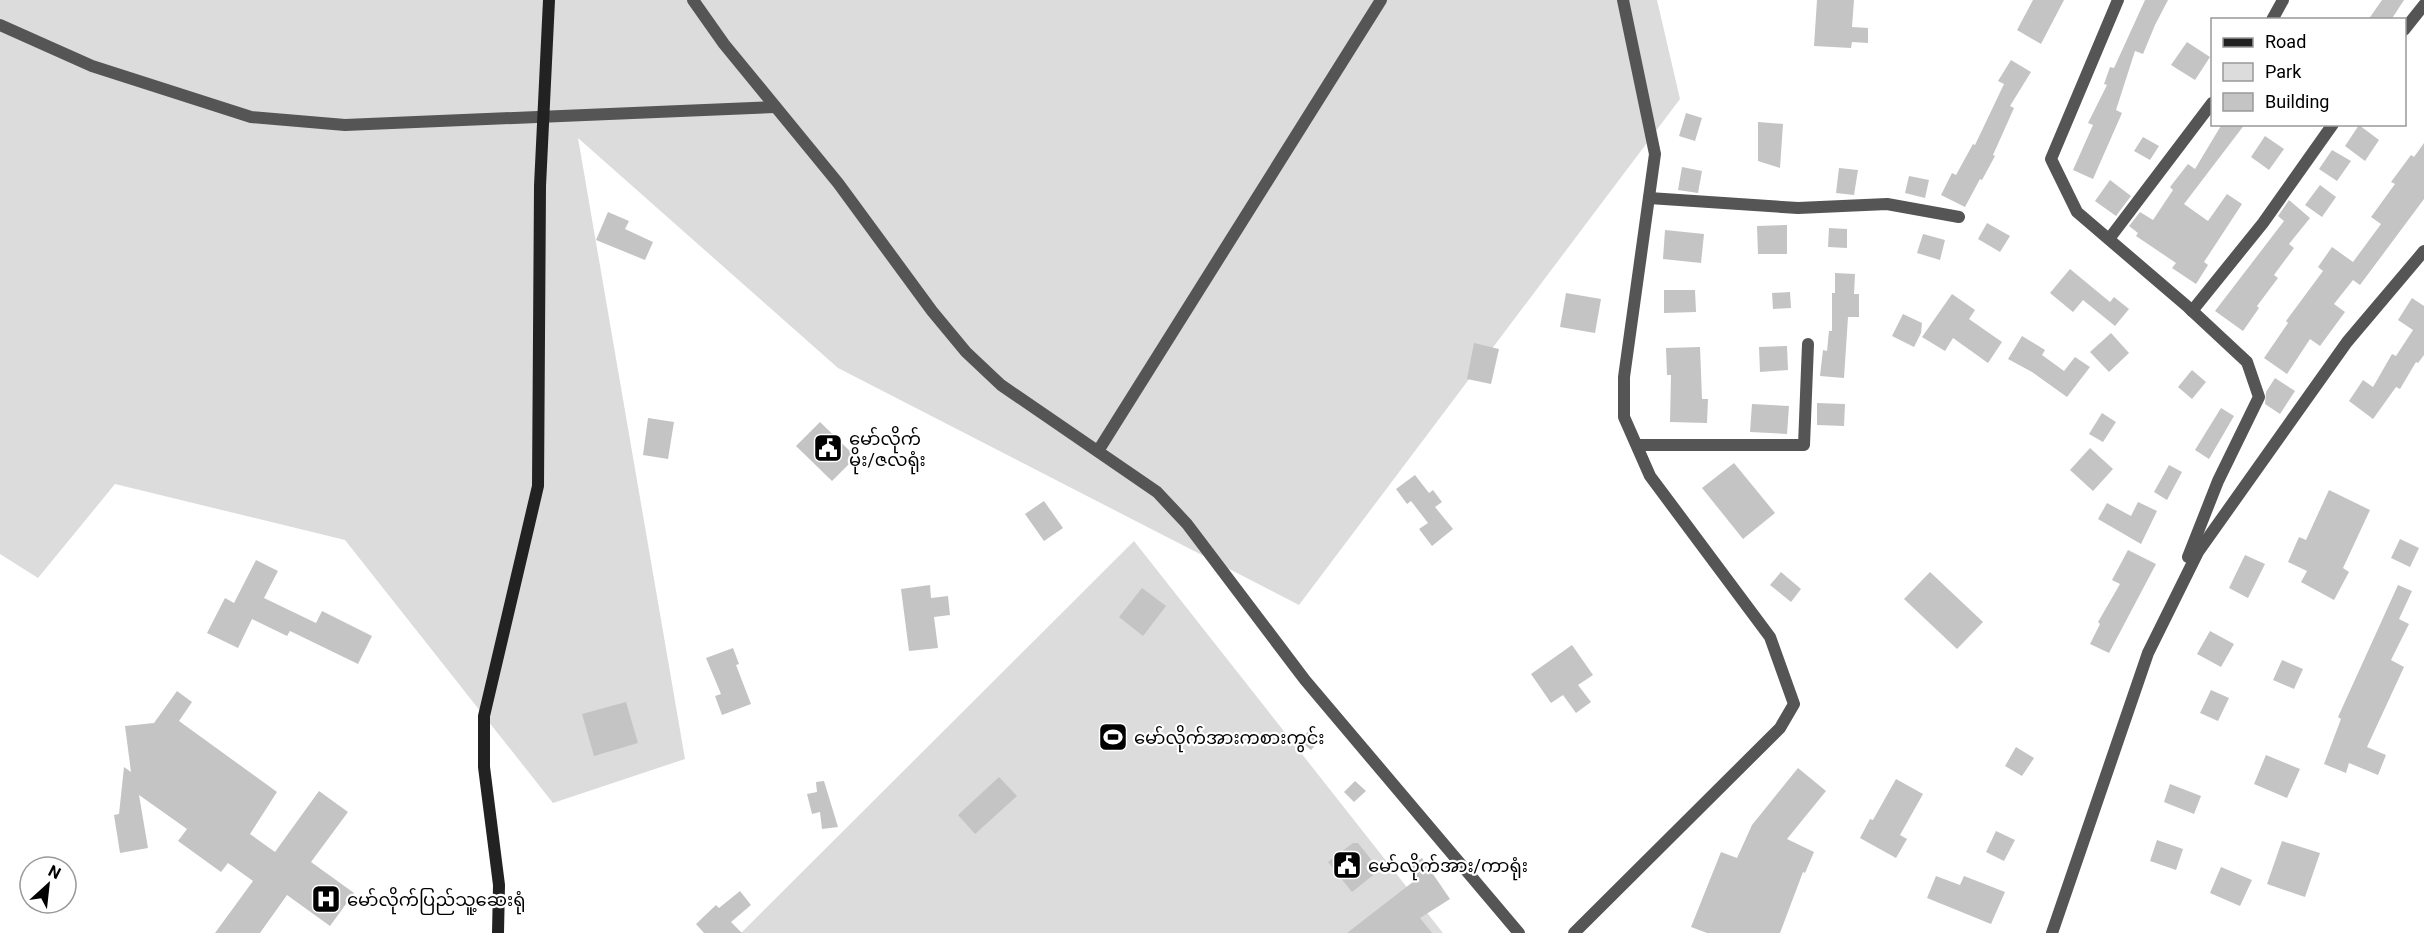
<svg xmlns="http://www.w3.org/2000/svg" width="2424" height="933" font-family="Roboto,'Noto Sans Myanmar',sans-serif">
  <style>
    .green { fill: #dcdcdc }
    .building { fill: #c4c4c4 }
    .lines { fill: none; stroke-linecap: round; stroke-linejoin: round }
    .minor { stroke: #555; stroke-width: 12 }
    .secondary { stroke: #222; stroke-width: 12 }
    .labels { text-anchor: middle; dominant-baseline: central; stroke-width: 4.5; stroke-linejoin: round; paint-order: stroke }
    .poi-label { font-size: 18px; fill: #000; stroke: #fff; text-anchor: start }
  </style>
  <rect width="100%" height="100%" fill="#fff"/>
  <g class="green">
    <path d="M 0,0 L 1657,0 L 1680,99 L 1299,605 L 838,368 L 578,138 L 685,759 L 553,803 L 345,540 L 115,484 L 38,578 L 0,554 Z"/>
    <path d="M 1134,541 L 1443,933 L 741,933 Z"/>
  </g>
  <g class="building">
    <path d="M 1817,0 L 1854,0 L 1852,27 L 1868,28 L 1868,43 L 1852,42 L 1851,48 L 1814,46 Z"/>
    <path d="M 2033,0 L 2064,0 L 2041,44 L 2017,30 Z"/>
    <path d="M 2145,0 L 2168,0 L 2155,25 L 2143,54 L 2135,51 L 2116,110 L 2122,113 L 2093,179 L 2073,170 L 2093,125 L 2088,123 L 2107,85 L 2104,84 L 2110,67 L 2114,68 Z"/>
    <path d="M 2382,0 L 2404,0 L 2391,20 L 2368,20 Z"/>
    <path d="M 2187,42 L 2210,57 L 2195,80 L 2171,65 Z"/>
    <path d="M 2011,60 L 2031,72 L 2010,106 L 2014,108 L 1993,155 L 1995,156 L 1982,180 L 1980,179 L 1965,207 L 1941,195 L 1952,173 L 1956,175 L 1973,144 L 1975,145 L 2004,84 L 1998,81 Z"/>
    <path d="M 1686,113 L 1702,118 L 1695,141 L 1679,136 Z"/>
    <path d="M 1758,122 L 1783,124 L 1780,168 L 1758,161 Z"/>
    <path d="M 2222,124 L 2245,124 L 2184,204 L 2208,221 L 2227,194 L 2242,204 L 2204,262 L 2208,265 L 2196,284 L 2172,268 L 2176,263 L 2136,236 L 2138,233 L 2129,226 L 2140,212 L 2153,220 L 2173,190 L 2170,187 L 2188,164 L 2195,169 Z"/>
    <path d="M 2359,125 L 2379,140 L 2365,161 L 2345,146 Z"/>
    <path d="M 2265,136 L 2284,149 L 2269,170 L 2251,157 Z"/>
    <path d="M 2143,137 L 2159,146 L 2150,160 L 2134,151 Z"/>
    <path d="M 2424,143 L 2424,199 L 2360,285 L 2353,280 L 2334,304 L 2345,312 L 2320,346 L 2310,339 L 2287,374 L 2264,358 L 2288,323 L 2286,321 L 2323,271 L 2318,267 L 2332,247 L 2353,262 L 2381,224 L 2371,217 L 2395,184 L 2391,182 L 2411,155 L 2414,157 Z"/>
    <path d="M 2332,150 L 2351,161 L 2337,181 L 2319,169 Z"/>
    <path d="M 1682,167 L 1702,171 L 1698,193 L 1678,190 Z"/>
    <path d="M 1839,168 L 1858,170 L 1854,195 L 1836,193 Z"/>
    <path d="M 1909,176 L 1929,180 L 1925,198 L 1905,193 Z"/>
    <path d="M 2110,180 L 2131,196 L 2116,216 L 2095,201 Z"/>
    <path d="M 2320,185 L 2336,197 L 2322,217 L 2305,205 Z"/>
    <path d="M 2289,200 L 2310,218 L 2289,244 L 2294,248 L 2274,275 L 2278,278 L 2257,306 L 2259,308 L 2243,331 L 2215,311 L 2284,221 L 2278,216 Z"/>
    <path d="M 608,212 L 629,221 L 625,229 L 653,242 L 645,260 L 596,240 Z"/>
    <path d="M 1987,223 L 2010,236 L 2000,252 L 1978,239 Z"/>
    <path d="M 1787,225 L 1787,254 L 1758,254 L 1757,226 Z"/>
    <path d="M 1829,228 L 1847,229 L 1847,248 L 1828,247 Z"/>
    <path d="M 1665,230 L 1704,234 L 1701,263 L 1663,259 Z"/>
    <path d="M 1923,234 L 1945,240 L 1940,260 L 1917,253 Z"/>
    <path d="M 2070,269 L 2110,302 L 2114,297 L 2129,309 L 2115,326 L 2083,300 L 2073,312 L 2050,293 Z"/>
    <path d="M 1835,273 L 1855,274 L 1854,294 L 1859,294 L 1859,317 L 1848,317 L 1844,378 L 1820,376 L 1823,350 L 1827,351 L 1829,331 L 1832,331 L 1832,293 L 1835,293 Z"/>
    <path d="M 1664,290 L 1695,290 L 1696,312 L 1664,313 Z"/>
    <path d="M 1790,292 L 1791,308 L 1773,309 L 1772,293 Z"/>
    <path d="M 1566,293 L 1601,299 L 1595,333 L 1560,327 Z"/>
    <path d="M 1952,294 L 1975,310 L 1969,319 L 2002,342 L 1988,363 L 1953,338 L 1945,351 L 1922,337 Z"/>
    <path d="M 2412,298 L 2424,306 L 2424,355 L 2418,363 L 2416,362 L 2400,389 L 2396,387 L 2373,419 L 2349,401 L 2363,380 L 2373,387 L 2392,354 L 2396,356 L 2413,330 L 2398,320 Z"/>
    <path d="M 1903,314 L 1922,323 L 1921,333 L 1914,347 L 1892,336 Z"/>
    <path d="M 2111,333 L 2129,353 L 2109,372 L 2090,352 Z"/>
    <path d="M 2022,336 L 2045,350 L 2042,355 L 2064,371 L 2075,357 L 2090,367 L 2067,397 L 2032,372 L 2008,359 Z"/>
    <path d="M 1474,343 L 1499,349 L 1491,384 L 1467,379 Z"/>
    <path d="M 1787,346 L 1788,370 L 1760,372 L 1759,347 Z"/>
    <path d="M 1700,347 L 1702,399 L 1708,399 L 1707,423 L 1670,422 L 1671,375 L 1667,375 L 1666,348 Z"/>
    <path d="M 2192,370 L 2206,382 L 2192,399 L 2178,387 Z"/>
    <path d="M 2275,378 L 2295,391 L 2280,414 L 2265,404 L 2266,392 Z"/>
    <path d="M 1817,403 L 1845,404 L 1844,426 L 1817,425 Z"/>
    <path d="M 1752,404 L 1789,406 L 1787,434 L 1750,432 Z"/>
    <path d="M 2221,408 L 2234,416 L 2209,459 L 2195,450 Z"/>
    <path d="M 2102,413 L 2116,422 L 2103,442 L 2089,434 Z"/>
    <path d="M 648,418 L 674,422 L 668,459 L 643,455 Z"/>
    <path d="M 820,422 L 856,457 L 832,481 L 796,446 Z"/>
    <path d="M 2090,448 L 2113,469 L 2093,491 L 2070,470 Z"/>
    <path d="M 1734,463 L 1775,513 L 1743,539 L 1702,488 Z"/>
    <path d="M 2169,465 L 2182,472 L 2167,500 L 2154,492 Z"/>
    <path d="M 1415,475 L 1429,493 L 1433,490 L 1442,502 L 1435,507 L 1453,529 L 1432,546 L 1419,529 L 1428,523 L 1411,501 L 1407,504 L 1396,489 Z"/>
    <path d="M 2329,490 L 2370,510 L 2343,568 L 2349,572 L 2334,600 L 2301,582 L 2307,571 L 2288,562 L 2299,537 L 2306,540 Z"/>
    <path d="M 1044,501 L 1063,528 L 1044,541 L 1025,514 Z"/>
    <path d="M 2138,502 L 2157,511 L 2141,544 L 2098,519 L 2107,503 L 2131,516 Z"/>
    <path d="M 2400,539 L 2419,548 L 2410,567 L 2391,558 Z"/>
    <path d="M 2128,550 L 2156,564 L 2109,653 L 2090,644 L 2100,624 L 2098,622 L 2120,584 L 2112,580 Z"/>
    <path d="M 2245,555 L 2265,564 L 2248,598 L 2229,588 Z"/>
    <path d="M 256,560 L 278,571 L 264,598 L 316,623 L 322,611 L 372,636 L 358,664 L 290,631 L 287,636 L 252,619 L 238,648 L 207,633 L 225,598 L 234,603 Z"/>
    <path d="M 1781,572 L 1801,589 L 1791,602 L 1770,585 Z"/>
    <path d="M 1930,572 L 1983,622 L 1957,649 L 1904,599 Z"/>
    <path d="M 930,585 L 931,598 L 948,596 L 950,615 L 934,617 L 938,648 L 909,651 L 901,589 Z"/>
    <path d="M 2398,585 L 2412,591 L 2399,619 L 2409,624 L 2391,660 L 2404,667 L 2367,747 L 2386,755 L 2378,775 L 2349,763 L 2346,773 L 2324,764 L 2341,719 L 2338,717 Z"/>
    <path d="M 1142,588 L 1166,606 L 1143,636 L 1119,617 Z"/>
    <path d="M 2210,631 L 2234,644 L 2221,667 L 2197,654 Z"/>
    <path d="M 1572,645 L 1593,675 L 1578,685 L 1591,702 L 1576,713 L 1563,695 L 1551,703 L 1531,674 Z"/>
    <path d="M 733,648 L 739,664 L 736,665 L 751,704 L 722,715 L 715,696 L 721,694 L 706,658 Z"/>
    <path d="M 2282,660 L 2303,669 L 2294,689 L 2273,680 Z"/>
    <path d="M 2211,690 L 2229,698 L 2218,721 L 2200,713 Z"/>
    <path d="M 177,691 L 192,702 L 179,721 L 277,792 L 250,834 L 275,852 L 319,791 L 348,812 L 311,862 L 354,893 L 330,926 L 287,895 L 260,933 L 215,933 L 253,881 L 228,863 L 221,872 L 178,841 L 187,829 L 139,795 L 148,848 L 120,853 L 114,815 L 119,814 L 124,767 L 131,772 L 125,726 L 154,723 Z"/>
    <path d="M 626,702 L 638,743 L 594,756 L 582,714 Z"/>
    <path d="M 1311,728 L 1322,738 L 1311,750 L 1300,741 Z"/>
    <path d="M 2016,747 L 2034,758 L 2022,776 L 2005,766 Z"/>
    <path d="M 2266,755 L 2300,769 L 2287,798 L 2254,784 Z"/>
    <path d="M 1798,768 L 1826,791 L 1787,839 L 1814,852 L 1805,873 L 1803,872 L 1780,933 L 1707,933 L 1691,927 L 1721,852 L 1737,858 L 1752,825 Z"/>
    <path d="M 999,777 L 1017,796 L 975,834 L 958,815 Z"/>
    <path d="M 1896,779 L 1923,794 L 1900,835 L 1907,839 L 1896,858 L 1860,838 L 1870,819 L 1873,820 Z"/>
    <path d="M 824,781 L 838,827 L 822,829 L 820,812 L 812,814 L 807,794 L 817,792 L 816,782 Z"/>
    <path d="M 1355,781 L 1366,791 L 1354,802 L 1344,792 Z"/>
    <path d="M 2170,784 L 2201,796 L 2194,814 L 2164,802 Z"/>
    <path d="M 1996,831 L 2015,840 L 2004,861 L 1986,852 Z"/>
    <path d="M 2157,840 L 2183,849 L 2176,870 L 2150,861 Z"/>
    <path d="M 2282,841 L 2320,853 L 2305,897 L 2267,884 Z"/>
    <path d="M 1353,843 L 1358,843 L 1377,867 L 1377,872 L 1352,892 L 1328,862 Z"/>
    <path d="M 1422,858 L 1450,899 L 1420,918 L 1432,933 L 1347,933 L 1418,878 L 1410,866 Z"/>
    <path d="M 2221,867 L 2252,880 L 2240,906 L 2210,893 Z"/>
    <path d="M 1936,876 L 1960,885 L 1964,876 L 2005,892 L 1991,924 L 1927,898 Z"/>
    <path d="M 740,891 L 751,905 L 731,922 L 742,933 L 704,933 L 696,924 L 716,905 L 719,908 Z"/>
  </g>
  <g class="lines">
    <g class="minor">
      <path d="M 693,0 L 724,44 L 838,183 L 932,311 L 966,352 L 1001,385 L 1157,492 L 1187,524 L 1305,680 L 1519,933"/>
      <path d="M 2118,0 L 2051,159 L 2077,212 L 2188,307 L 2247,362 L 2259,397 L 2218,481 L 2188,557"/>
      <path d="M 2272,20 L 2283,0"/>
      <path d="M 0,25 L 92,66 L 251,117 L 345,125 L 775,107"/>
      <path d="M 2404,30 L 2424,5"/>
      <path d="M 1649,198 L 1798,208 L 1887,204 L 1959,217"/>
      <path d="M 2109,239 L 2212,103"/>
      <path d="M 2192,311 L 2263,223 L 2333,124"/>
      <path d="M 1637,445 L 1804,445 L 1808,344"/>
      <path d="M 1098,451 L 1381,0"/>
      <path d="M 1574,933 L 1780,728 L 1794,704 L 1770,637 L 1650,476 L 1624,417 L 1624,377 L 1655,154 L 1623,0"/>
      <path d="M 2052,933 L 2148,653 L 2198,552 L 2347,342 L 2424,251"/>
    </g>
    <path class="secondary" d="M 498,933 L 499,885 L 484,767 L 484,716 L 538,486 L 540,186 L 549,0"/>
  </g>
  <defs>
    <g id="civic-square" transform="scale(1.5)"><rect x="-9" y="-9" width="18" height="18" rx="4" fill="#000" stroke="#fff"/><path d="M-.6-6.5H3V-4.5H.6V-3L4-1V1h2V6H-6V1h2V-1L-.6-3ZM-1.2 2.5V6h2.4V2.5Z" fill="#fff"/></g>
    <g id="stadium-square" transform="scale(1.5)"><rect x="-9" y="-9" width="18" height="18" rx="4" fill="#000" stroke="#fff"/><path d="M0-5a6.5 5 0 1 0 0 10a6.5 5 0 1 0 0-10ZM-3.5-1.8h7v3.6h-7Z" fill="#fff"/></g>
    <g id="hospital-square" transform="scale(1.5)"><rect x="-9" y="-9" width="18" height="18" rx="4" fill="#000" stroke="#fff"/><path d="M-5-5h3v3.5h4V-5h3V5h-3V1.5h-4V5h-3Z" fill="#fff"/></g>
  </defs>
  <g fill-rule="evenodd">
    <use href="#civic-square" x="828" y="448"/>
    <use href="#stadium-square" x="1113" y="737"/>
    <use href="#civic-square" x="1347" y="865"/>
    <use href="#hospital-square" x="326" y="899"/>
  </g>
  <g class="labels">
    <g class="poi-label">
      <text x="849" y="438">မော်လိုက်<tspan x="849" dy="21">မိုး/ဇလရုံး</tspan></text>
      <text x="1134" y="737">မော်လိုက်အားကစားကွင်း</text>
      <text x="1368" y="865">မော်လိုက်အား/ကာရုံး</text>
      <text x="347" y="899">မော်လိုက်ပြည်သူ့ဆေးရုံ</text>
    </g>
  </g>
  <rect x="2211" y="18" width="195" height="108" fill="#ffffff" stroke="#999999" stroke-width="1.5"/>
  <rect x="2223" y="38" width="30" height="9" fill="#222222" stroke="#999999" stroke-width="1.5"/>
  <text x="2265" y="48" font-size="18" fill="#000000">Road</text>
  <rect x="2223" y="63" width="30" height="18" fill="#dcdcdc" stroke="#999999" stroke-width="1.5"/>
  <text x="2265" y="78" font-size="18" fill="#000000">Park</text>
  <rect x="2223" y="93" width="30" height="18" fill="#c4c4c4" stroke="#999999" stroke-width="1.5"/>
  <text x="2265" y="108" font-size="18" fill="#000000">Building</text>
  <g transform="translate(48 885) rotate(27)"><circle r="28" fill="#ffffff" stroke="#999999" stroke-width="1.5"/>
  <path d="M0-4.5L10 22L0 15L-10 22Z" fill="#000000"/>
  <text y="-9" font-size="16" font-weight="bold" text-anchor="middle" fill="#000000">N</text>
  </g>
</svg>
